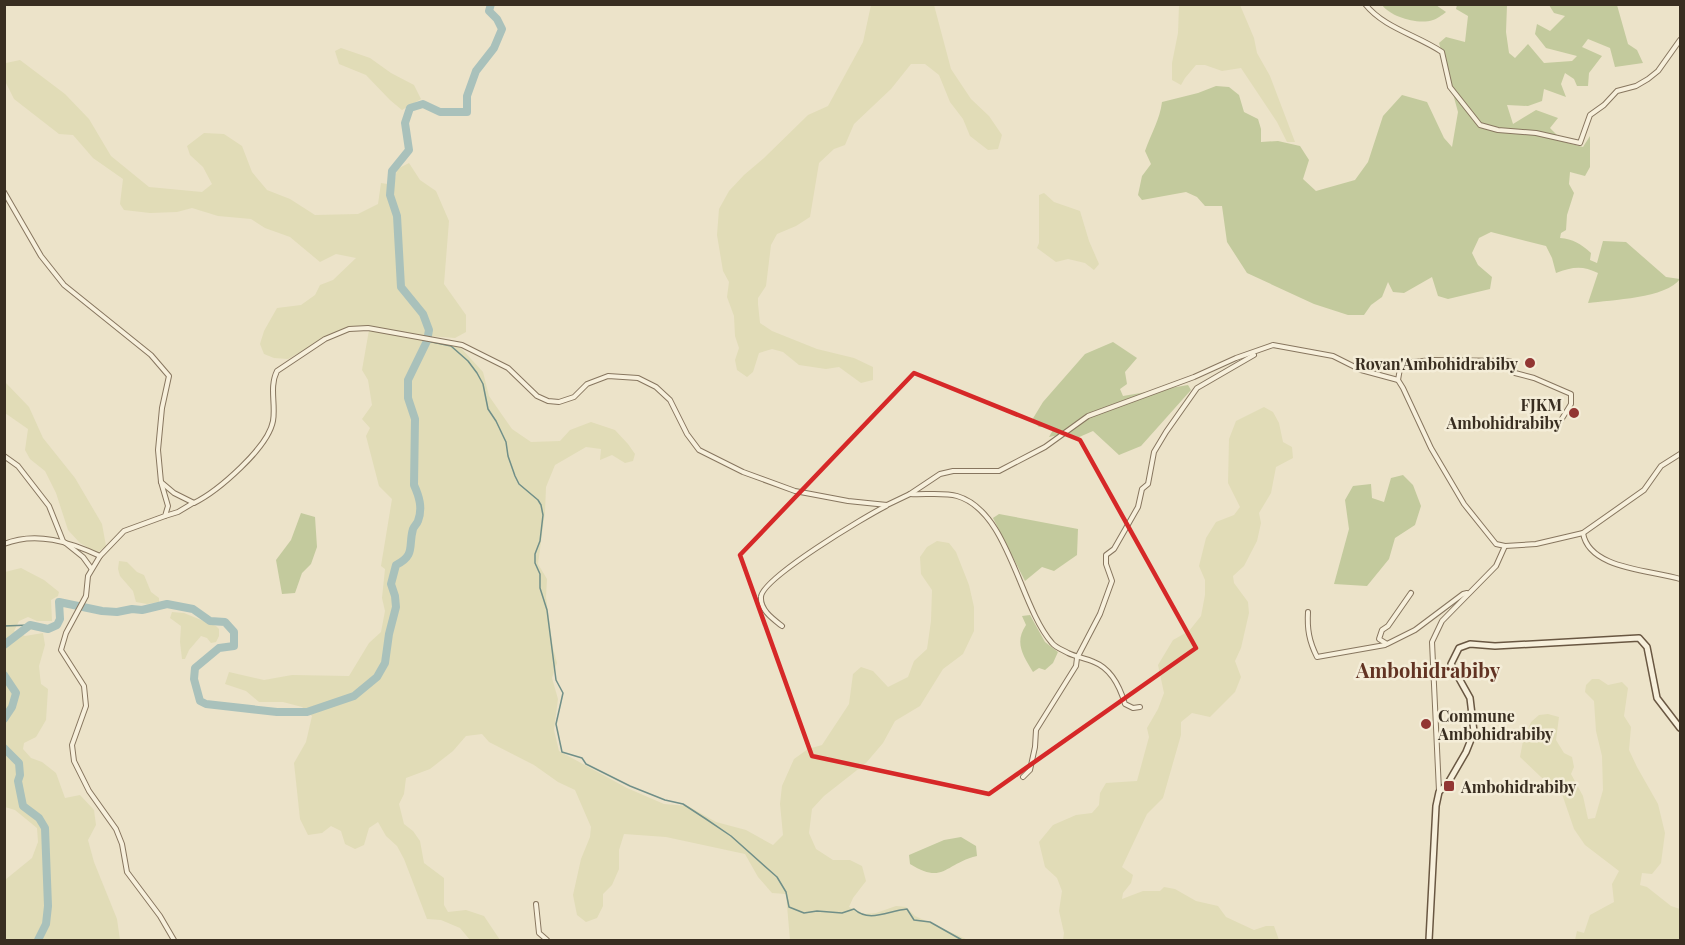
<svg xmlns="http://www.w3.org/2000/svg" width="1685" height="945" font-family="'Playfair Display',serif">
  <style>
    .farmland { fill: #e1dcb7 }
    .green { fill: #c3ca9d }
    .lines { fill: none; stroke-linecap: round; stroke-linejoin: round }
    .stream { stroke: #708f88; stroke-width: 1.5 }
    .river { stroke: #a9c1bb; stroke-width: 8 }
    .minor-casing { stroke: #87765f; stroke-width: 6 }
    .secondary-casing { stroke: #695742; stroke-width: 8 }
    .minor { stroke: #f7f0dc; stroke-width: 4 }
    .secondary { stroke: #f7f0dc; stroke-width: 5 }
    .marked { fill: none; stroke: #d62828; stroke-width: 4.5; stroke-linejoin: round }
    .poi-dot { fill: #923633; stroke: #f4edd8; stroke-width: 2 }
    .labels { text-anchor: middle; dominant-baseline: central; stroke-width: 5; stroke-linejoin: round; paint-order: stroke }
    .poi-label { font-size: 16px; font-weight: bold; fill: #392e21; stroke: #f4edd8; text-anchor: end }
    .quarter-label { font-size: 20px; font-weight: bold; fill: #623323; stroke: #f4edd8 }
  </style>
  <rect width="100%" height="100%" fill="#ece3c9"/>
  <g class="farmland">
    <path d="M 871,5 L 934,5 L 951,69 L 971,99 L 989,116 L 1002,135 L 998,149 L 988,150 L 970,136 L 963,119 L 950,102 L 939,75 L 925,64 L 911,64 L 891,89 L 854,124 L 845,145 L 834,149 L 819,163 L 810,217 L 796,226 L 777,234 L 771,245 L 766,286 L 758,298 L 758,304 L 760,323 L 772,331 L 817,349 L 854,358 L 873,367 L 873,380 L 861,383 L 839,367 L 826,369 L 799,365 L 783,352 L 772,349 L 759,353 L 753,372 L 747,377 L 737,370 L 735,360 L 739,348 L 735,336 L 734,316 L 727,297 L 729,282 L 723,271 L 717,235 L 719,209 L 729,191 L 744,175 L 764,158 L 808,115 L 828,106 L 863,42 Z"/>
    <path d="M 1179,5 L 1240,5 L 1254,38 L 1257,53 L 1270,76 L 1295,142 L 1287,142 L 1277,122 L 1241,68 L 1222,71 L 1205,65 L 1196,65 L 1185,78 L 1181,85 L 1172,80 L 1172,63 L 1178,33 Z"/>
    <path d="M 341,48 L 370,58 L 391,73 L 414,85 L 421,99 L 402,110 L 390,100 L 366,75 L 339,64 L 335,51 Z"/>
    <path d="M 20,60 L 65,94 L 89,119 L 111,156 L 149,187 L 202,192 L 212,184 L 203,167 L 190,155 L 187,146 L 204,133 L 224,134 L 242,146 L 252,172 L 267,190 L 290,199 L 315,215 L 358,214 L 378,204 L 381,183 L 394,185 L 397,169 L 409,163 L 420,180 L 436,191 L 449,221 L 444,284 L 466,315 L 466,332 L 455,338 L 416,335 L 360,326 L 338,331 L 288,359 L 274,358 L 264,354 L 260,344 L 264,331 L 277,308 L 301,305 L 315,295 L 320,285 L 333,280 L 356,258 L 336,254 L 320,262 L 290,237 L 265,228 L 251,219 L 218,216 L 192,208 L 177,212 L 150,213 L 124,210 L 120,204 L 123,179 L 93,158 L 73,135 L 59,134 L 14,99 L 5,81 L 5,73 L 6,63 Z"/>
    <path d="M 1044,193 L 1054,202 L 1080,211 L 1089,241 L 1099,264 L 1094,270 L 1085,263 L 1068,259 L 1056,262 L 1037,248 L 1039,243 L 1039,195 Z"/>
    <path d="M 369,330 L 460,347 L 483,372 L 489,396 L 512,429 L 531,442 L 560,441 L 570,430 L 591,422 L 615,430 L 628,444 L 635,454 L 633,461 L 625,463 L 612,455 L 600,460 L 601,449 L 586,447 L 555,465 L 546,487 L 545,512 L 538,564 L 547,579 L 546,597 L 553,648 L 557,663 L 552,678 L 558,699 L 554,730 L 559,751 L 627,788 L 664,804 L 688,806 L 716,822 L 746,830 L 773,845 L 783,835 L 780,804 L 782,786 L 794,759 L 808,749 L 822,745 L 849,704 L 853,674 L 861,667 L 873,671 L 888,687 L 908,677 L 914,661 L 927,649 L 931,621 L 932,590 L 921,574 L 920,557 L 927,547 L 937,541 L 949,543 L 956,552 L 969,585 L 974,607 L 974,631 L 963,654 L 943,669 L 920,706 L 895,721 L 883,743 L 866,763 L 824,796 L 812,809 L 809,833 L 816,849 L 833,860 L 850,860 L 862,866 L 866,881 L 853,898 L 849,907 L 864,914 L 876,913 L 896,906 L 906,907 L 915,916 L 968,940 L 790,940 L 786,894 L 772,893 L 758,877 L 745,854 L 666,837 L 624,834 L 619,850 L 619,869 L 612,885 L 603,894 L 603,906 L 597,918 L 586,922 L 577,915 L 573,895 L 581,859 L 590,837 L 591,827 L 575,790 L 558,782 L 534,765 L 489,742 L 482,734 L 466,736 L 453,751 L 430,769 L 406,778 L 404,794 L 399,804 L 404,824 L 413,831 L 420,841 L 424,863 L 444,878 L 444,905 L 448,912 L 466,910 L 484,916 L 500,940 L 470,940 L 460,928 L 441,920 L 427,919 L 404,859 L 397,846 L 386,836 L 378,822 L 369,828 L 364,845 L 355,849 L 345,844 L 341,831 L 331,826 L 322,833 L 308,835 L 300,819 L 294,763 L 306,742 L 312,716 L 302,707 L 283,702 L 259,702 L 246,691 L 225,684 L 229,672 L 264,680 L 292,675 L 349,676 L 369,643 L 381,632 L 385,611 L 382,598 L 385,569 L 381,566 L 392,499 L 379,486 L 366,436 L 370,428 L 362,419 L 372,405 L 368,380 L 362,370 Z"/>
    <path d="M 5,382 L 29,407 L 43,438 L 75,478 L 102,524 L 106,546 L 97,553 L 80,543 L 68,530 L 56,493 L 45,471 L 30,459 L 25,450 L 28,429 L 5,413 Z"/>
    <path d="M 1264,407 L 1273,412 L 1279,423 L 1283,442 L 1292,447 L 1293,458 L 1276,467 L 1271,493 L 1259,513 L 1261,523 L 1257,541 L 1244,566 L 1233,576 L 1234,583 L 1248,602 L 1249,613 L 1241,648 L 1235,661 L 1241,677 L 1235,692 L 1210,717 L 1192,713 L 1181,722 L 1181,735 L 1163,798 L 1147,814 L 1122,867 L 1133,875 L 1131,883 L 1123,893 L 1122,899 L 1143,891 L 1160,891 L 1164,887 L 1175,889 L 1196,901 L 1218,906 L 1226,917 L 1254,930 L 1266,926 L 1274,926 L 1279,940 L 1063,940 L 1064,933 L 1059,911 L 1062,891 L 1057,878 L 1045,867 L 1039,842 L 1053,825 L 1076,815 L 1092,813 L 1099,805 L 1100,793 L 1106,783 L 1137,781 L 1149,737 L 1147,728 L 1158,709 L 1164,693 L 1158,665 L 1173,640 L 1189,631 L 1201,616 L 1205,595 L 1205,580 L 1199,566 L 1206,538 L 1216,522 L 1234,515 L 1240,507 L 1228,483 L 1229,439 L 1236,421 Z"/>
    <path d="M 119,561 L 127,562 L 137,572 L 144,575 L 151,592 L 159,598 L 159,602 L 147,604 L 136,602 L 133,591 L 120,576 L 118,569 Z"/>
    <path d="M 21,568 L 44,580 L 59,592 L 58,596 L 51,600 L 52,621 L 37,621 L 28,617 L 19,621 L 14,631 L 25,636 L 43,633 L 45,645 L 39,666 L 40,676 L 41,684 L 48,689 L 46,720 L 36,737 L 24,743 L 23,749 L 31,758 L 42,762 L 56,773 L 65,798 L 80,795 L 94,810 L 96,825 L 88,840 L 94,862 L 117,919 L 120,940 L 5,940 L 5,880 L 32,858 L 38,842 L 37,828 L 15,810 L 5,807 L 5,572 Z"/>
    <path d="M 172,612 L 184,613 L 216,626 L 219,629 L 219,636 L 216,642 L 211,643 L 207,638 L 201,636 L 189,650 L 185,659 L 182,659 L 180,642 L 181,626 L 170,618 Z"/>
    <path d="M 1592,679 L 1599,679 L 1608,685 L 1622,682 L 1628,688 L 1624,716 L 1631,727 L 1629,750 L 1637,767 L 1658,804 L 1665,833 L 1661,863 L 1652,874 L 1642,873 L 1640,885 L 1647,887 L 1671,906 L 1680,909 L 1680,940 L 1575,940 L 1577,931 L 1584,933 L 1590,915 L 1614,902 L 1612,884 L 1619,871 L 1585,845 L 1574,829 L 1562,794 L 1541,777 L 1520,757 L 1523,741 L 1531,722 L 1539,715 L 1548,714 L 1559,717 L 1556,740 L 1564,753 L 1572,757 L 1574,767 L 1571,774 L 1583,796 L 1588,819 L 1595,818 L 1603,790 L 1602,756 L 1596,731 L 1594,701 L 1585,692 L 1586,685 Z"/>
  </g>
  <g class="green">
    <path d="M 1382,5 L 1436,5 L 1446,12 C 1442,15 1437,19 1433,20 C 1418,25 1391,17 1382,5 Z"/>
    <path d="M 1457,5 L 1507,5 L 1506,32 L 1509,53 L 1515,58 L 1528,44 L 1544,63 L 1572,61 L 1577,56 L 1546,48 L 1535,34 L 1537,24 L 1550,31 L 1565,16 L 1554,13 L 1549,5 L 1617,5 L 1628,44 L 1637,50 L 1643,63 L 1615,67 L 1610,48 L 1588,39 L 1582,47 L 1602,56 L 1589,73 L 1588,86 L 1577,86 L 1574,79 L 1565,73 L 1561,84 L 1566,97 L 1544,89 L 1542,101 L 1528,106 L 1507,105 L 1513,124 L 1536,110 L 1558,118 L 1550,128 L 1564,142 L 1583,147 L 1590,136 L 1590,167 L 1585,176 L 1570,172 L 1569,184 L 1574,193 L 1567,215 L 1566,230 L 1561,233 L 1560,238 C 1573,239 1581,244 1591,253 L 1590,260 L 1597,263 L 1603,241 L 1626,242 L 1666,277 L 1680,279 C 1667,298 1611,300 1588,303 L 1598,273 C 1582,265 1572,267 1556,273 L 1552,258 L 1546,246 L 1491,232 L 1479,238 L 1472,253 L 1478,265 L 1492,277 L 1490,289 L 1448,299 L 1438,296 L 1432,277 L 1404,293 L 1393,292 L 1388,282 L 1382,297 L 1371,305 L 1364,315 L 1348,315 L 1314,304 L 1247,273 L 1227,242 L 1222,206 L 1205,206 L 1197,197 L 1186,192 L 1142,200 L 1138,195 L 1142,176 L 1151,164 L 1145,151 C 1151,134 1160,119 1162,102 L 1198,93 L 1216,86 L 1229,87 L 1239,95 L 1244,112 L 1258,119 L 1261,129 L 1261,142 L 1278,141 L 1300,146 L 1309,160 L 1303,179 L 1316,191 L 1355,180 L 1368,162 L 1383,116 L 1402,95 L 1427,102 L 1444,138 L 1452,147 L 1458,112 L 1439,43 L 1446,37 L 1465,42 L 1468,16 L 1456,9 Z"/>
    <path d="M 1113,342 L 1137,358 L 1125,372 L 1127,384 L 1120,389 L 1123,396 L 1188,385 L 1191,390 L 1141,446 L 1119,455 L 1093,431 L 1077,438 L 1069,433 L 1049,437 L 1053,430 L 1050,426 L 1039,427 L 1032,420 L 1043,402 L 1085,354 Z"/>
    <path d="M 1403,475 L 1413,485 L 1421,506 L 1415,525 L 1395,538 L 1389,559 L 1367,586 L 1334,584 L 1349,529 L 1345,500 L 1353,486 L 1371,484 L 1372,498 L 1384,502 L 1391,478 Z"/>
    <path d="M 301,513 L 315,517 L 317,547 L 311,564 L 302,573 L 295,593 L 282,594 L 276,560 L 291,540 Z"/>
    <path d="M 999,514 L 1078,529 L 1077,555 L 1054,571 L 1042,567 L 1025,581 L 993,518 Z"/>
    <path d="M 1030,615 L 1045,642 L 1058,652 L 1053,663 L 1045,670 L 1039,668 L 1033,672 C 1023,655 1014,643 1026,625 L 1022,616 Z"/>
    <path d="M 961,837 L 976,846 L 977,856 C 944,864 944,885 910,864 L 909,855 L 944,840 Z"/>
  </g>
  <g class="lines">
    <g class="stream">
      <path d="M 427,341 L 451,346 L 468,361 L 477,373 L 483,384 L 488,409 L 496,421 L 506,442 L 508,456 L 515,476 L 519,484 L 538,500 L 541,505 L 543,515 L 540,541 L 535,554 L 535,563 L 540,574 L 540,588 L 547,610 L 556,680 L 563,693 L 556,724 L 562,752 L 582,758 L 586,764 L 630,786 L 665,800 L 683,804 L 706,819 L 731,836 L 777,877 L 786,892 L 789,907 L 804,913 L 817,911 L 842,913 L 854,909 C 869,923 888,911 907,909 L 914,920 L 930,922 L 962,940"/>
      <path d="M 4,626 L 30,625"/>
    </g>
    <g class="river">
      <path d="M 4,645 L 30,625 L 48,629 L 57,625 L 60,619 L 59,602 L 102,611 L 117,612 L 132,609 L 142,610 L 167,604 L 193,609 L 210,621 L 225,622 L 234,632 L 234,646 L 219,648 L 195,668 L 194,679 L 200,701 L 206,704 L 277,712 L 307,712 L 354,696 L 377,677 L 385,663 L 389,634 L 396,607 L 395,596 L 391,584 L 396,565 C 416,555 408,546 413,529 C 414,526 417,524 418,521 C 423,508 419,496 414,485 L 415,419 L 408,398 L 408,380 L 427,341 L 429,330 L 423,314 L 401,287 L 397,216 L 390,195 L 392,171 L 409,150 L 405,123 L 410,108 L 423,104 L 440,112 L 467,112 L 467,96 L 476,71 L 494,48 L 502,29 L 497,19 L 489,11 L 491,4"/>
      <path d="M 4,675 L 16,693 L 12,707 L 4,719"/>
      <path d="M 4,748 L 19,763 L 20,775 L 18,781 L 23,806 L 39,818 L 45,828 L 48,906 L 46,924 L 38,940"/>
    </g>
    <g class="minor-casing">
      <g id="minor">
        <path d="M 1365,4 C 1384,28 1417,35 1442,52 L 1450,87 L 1480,125 L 1498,130 L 1536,133 L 1580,143 L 1590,115 L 1604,105 L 1617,91 L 1636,86 L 1648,79 L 1658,71 L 1680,40"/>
        <path d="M 4,192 L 41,256 L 64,285 L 151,355 L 169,376 L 162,408 L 158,450 L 161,482 L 168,506 L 165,516 L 124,531 L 100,556 L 88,576 L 86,596 L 66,633 L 61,650 L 84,686 L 86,706 L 72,745 L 74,761 L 89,791 L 116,829 L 122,844 L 127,872 L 160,916 L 174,940"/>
        <path d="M 1398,380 L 1401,363 L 1433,360 L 1510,361 L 1515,373 L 1534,378 L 1571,394 L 1571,404 L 1558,425"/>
        <path d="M 4,456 L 18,466 L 49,506 L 63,541 L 83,557 L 91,568"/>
        <path d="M 161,482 L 174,493 L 194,503 C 218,491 268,448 273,421 C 276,405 269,387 277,371 L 325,339 L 349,329 L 368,328 L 462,345 L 508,368 L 537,396 L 548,401 L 559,402 L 574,397 L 587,384 L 608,376 L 638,378 L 656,387 L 670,400 L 687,434 L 699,450 L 743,472 L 795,491 L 848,501 L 887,505 L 910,494 L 940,474 L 953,471 L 999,471 L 1045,447 L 1088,416 L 1194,377 L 1236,358 L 1273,345 L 1333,356 L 1361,370 L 1398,380 L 1403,388 L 1431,448 L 1464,504 L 1496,544 L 1505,546 L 1536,544 L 1583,533 L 1644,490 L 1661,466 L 1680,454"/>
        <path d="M 910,494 C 923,495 944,492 957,496 C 1009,511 1019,605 1052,643 C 1056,648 1063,650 1068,653 C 1076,657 1085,658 1094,662 C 1112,669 1120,687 1125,704 L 1133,708 L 1140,707"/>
        <path d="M 165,516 L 178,512 L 193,503"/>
        <path d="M 1583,533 C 1589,570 1653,570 1680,579"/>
        <path d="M 4,544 C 36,531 70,542 100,556"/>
        <path d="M 1411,593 L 1388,626 L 1382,630 L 1379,639 L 1387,644 L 1415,630 L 1463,594 L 1467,593"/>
        <path d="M 1308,612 C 1307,629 1309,641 1317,657 L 1385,645"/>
        <path d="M 782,626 C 773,619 760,610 761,597 C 762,578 866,516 886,506"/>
        <path d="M 1023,777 L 1030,770 L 1035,747 L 1036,730 L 1076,666 L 1077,658 L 1100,614 L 1112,581 L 1106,564 L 1106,555 L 1114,549 L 1138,507 L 1142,489 L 1148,484 L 1154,452 L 1166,432 L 1197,388 L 1254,355"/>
        <path d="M 1439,791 L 1432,642 L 1442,621 L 1496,566 L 1505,546"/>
        <path d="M 536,904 L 539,933 L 547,940"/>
      </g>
    </g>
    <g class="secondary-casing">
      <path id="secondary" d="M 1429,940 L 1436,806 L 1439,792 L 1448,783 L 1466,752 L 1474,732 L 1470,698 L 1451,664 L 1459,648 L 1470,644 L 1495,646 L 1639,638 L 1647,647 L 1657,698 L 1680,728"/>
    </g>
    <use href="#minor" class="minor"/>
    <use href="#secondary" class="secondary"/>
  </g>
  <path class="marked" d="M 914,373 L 1080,440 L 1196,648 L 989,794 L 812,756 L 740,555 Z"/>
  <g class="poi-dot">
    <circle cx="1530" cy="363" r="6"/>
    <circle cx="1574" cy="413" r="6"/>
    <circle cx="1426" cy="724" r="6"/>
    <rect x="1443" y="780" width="12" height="12" rx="3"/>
  </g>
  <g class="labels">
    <g class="poi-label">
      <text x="1518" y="363">Rovan'Ambohidrabiby</text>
      <text x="1562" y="404">FJKM<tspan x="1562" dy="18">Ambohidrabiby</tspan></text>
      <text x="1438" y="715" text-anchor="start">Commune<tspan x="1438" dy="18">Ambohidrabiby</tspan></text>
      <text x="1461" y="786" text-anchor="start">Ambohidrabiby</text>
    </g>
    <g class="quarter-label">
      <text x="1428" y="669">Ambohidrabiby</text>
    </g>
  </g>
  <rect width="1685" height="945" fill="none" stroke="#392e21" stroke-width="12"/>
</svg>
